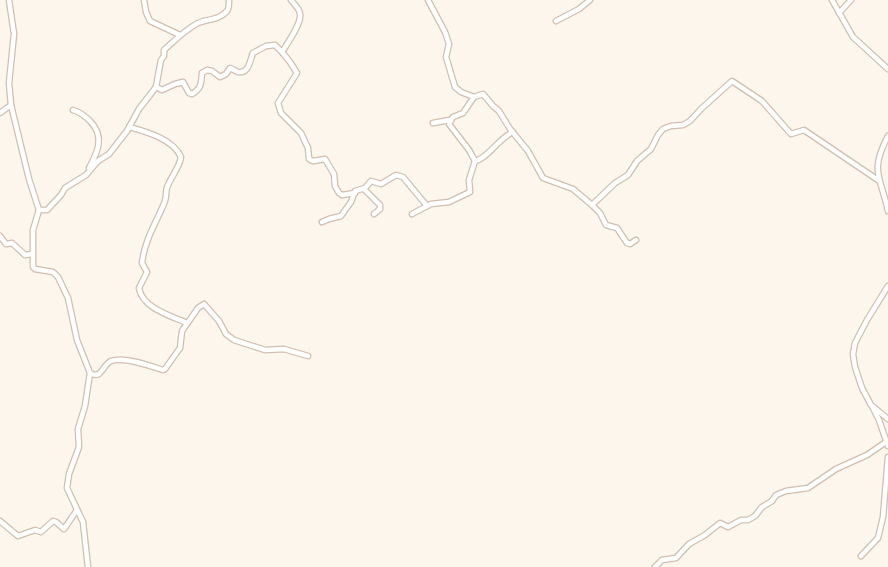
<svg xmlns="http://www.w3.org/2000/svg" width="888" height="567" font-family="Rubik,sans-serif">
  <style>
    .lines { fill: none; stroke-linecap: round; stroke-linejoin: round }
    .minor-casing { stroke: #d1beb0; stroke-width: 7 }
    .minor { stroke: #fff; stroke-width: 4.5 }
  </style>
  <rect width="100%" height="100%" fill="#fdf6ec"/>
  <g class="lines">
    <g class="minor-casing">
      <g id="minor">
        <path d="M 9,0 L 14,34 L 9,83 L 11,105 L 29,179 L 39,210 L 33,230 L 33,267 L 35,269 L 53,272 L 58,277 L 68,298 L 77,340 L 90,373 L 85,406 L 78,429 L 79,447 L 69,474 L 67,488 L 83,522 L 88,567"/>
        <path d="M 144,0 L 146,12 L 150,21 L 180,35"/>
        <path d="M 291,0 C 294,4 300,9 300,14 C 302,23 287,44 282,52 L 290,62 L 297,73 L 278,103 L 281,113 L 301,133 L 308,148 L 309,159 L 313,161 L 325,159 L 334,174 L 335,186 L 339,193 L 342,195 L 355,193"/>
        <path d="M 428,0 L 445,32 L 449,44 L 446,57 L 455,87 L 461,92 L 474,97 L 483,94 L 493,106 L 499,111 L 510,129 L 528,151 L 543,178 L 573,189 L 592,205 L 600,213 L 606,225 L 617,228 L 627,243 L 630,244 L 636,240"/>
        <path d="M 832,0 L 853,37 L 888,69"/>
        <path d="M 839,13 L 851,0"/>
        <path d="M 556,21 L 579,9 L 590,0"/>
        <path d="M 156,87 L 161,60 L 164,56 L 164,50 C 175,40 185,30 198,23 C 207,19 220,20 227,11 C 229,9 229,3 229,0"/>
        <path d="M 73,110 C 80,112 85,116 90,121 C 105,136 98,152 89,168"/>
        <path d="M 0,113 L 11,105"/>
        <path d="M 433,123 L 450,120"/>
        <path d="M 129,127 C 147,132 173,139 181,157 C 180,166 172,176 168,185 C 165,190 167,195 165,201 C 157,222 145,238 142,263 L 147,272 L 139,288 C 142,308 171,316 187,323"/>
        <path d="M 888,136 C 869,172 881,177 888,211"/>
        <path d="M 475,161 C 486,160 500,137 513,132"/>
        <path d="M 364,189 L 380,205 L 380,209 L 374,214"/>
        <path d="M 592,205 L 615,183 L 628,175 L 637,161 L 651,149 L 658,135 L 663,129 L 671,126 L 683,125 L 690,121 L 701,109 L 732,81 L 762,101 L 791,134 L 804,130 L 878,180"/>
        <path d="M 39,210 L 47,210 L 61,195 L 65,188 L 86,175 L 98,161 L 109,154 L 127,131 L 139,109 L 156,87 L 162,90 L 175,84 L 183,82 L 189,93 L 192,94 C 202,88 201,83 202,73 L 207,70 L 212,71 L 220,77 L 226,74 L 230,68 C 233,69 235,71 238,72 C 249,74 250,60 253,53 L 266,46 L 275,45 L 282,52"/>
        <path d="M 412,214 L 431,204 L 449,202 L 470,192 L 469,180 L 475,161 L 469,150 L 449,124 L 453,117 L 463,113 L 474,97"/>
        <path d="M 322,222 L 329,219 L 341,216 L 351,202 L 355,191 L 365,188 L 371,181 L 381,184 L 396,175 L 403,177 L 427,206"/>
        <path d="M 0,236 L 6,244 L 12,243 L 25,255 L 32,254"/>
        <path d="M 888,286 L 867,320 L 855,343 L 853,354 L 855,367 L 862,388 L 871,405 L 888,419"/>
        <path d="M 90,373 C 102,380 102,365 111,361 C 123,356 151,366 163,370 L 165,369 L 180,348 L 182,331 L 198,308 L 204,304 L 219,321 L 226,334 L 234,340 L 265,350 L 284,349 L 308,356"/>
        <path d="M 873,408 L 879,420 L 888,446"/>
        <path d="M 0,521 L 18,536 L 35,530 L 41,532 L 53,521 L 56,522 L 64,529 L 77,510"/>
        <path d="M 861,556 L 878,538 L 883,517 L 888,457"/>
        <path d="M 655,567 L 662,560 L 676,558 L 689,544 L 705,535 L 720,523 L 728,527 L 741,520 L 748,520 L 755,516 L 762,507 L 772,501 L 776,495 L 786,491 L 808,488 L 836,469 L 867,455 L 886,442"/>
      </g>
    </g>
    <use href="#minor" class="minor"/>
  </g>
</svg>
